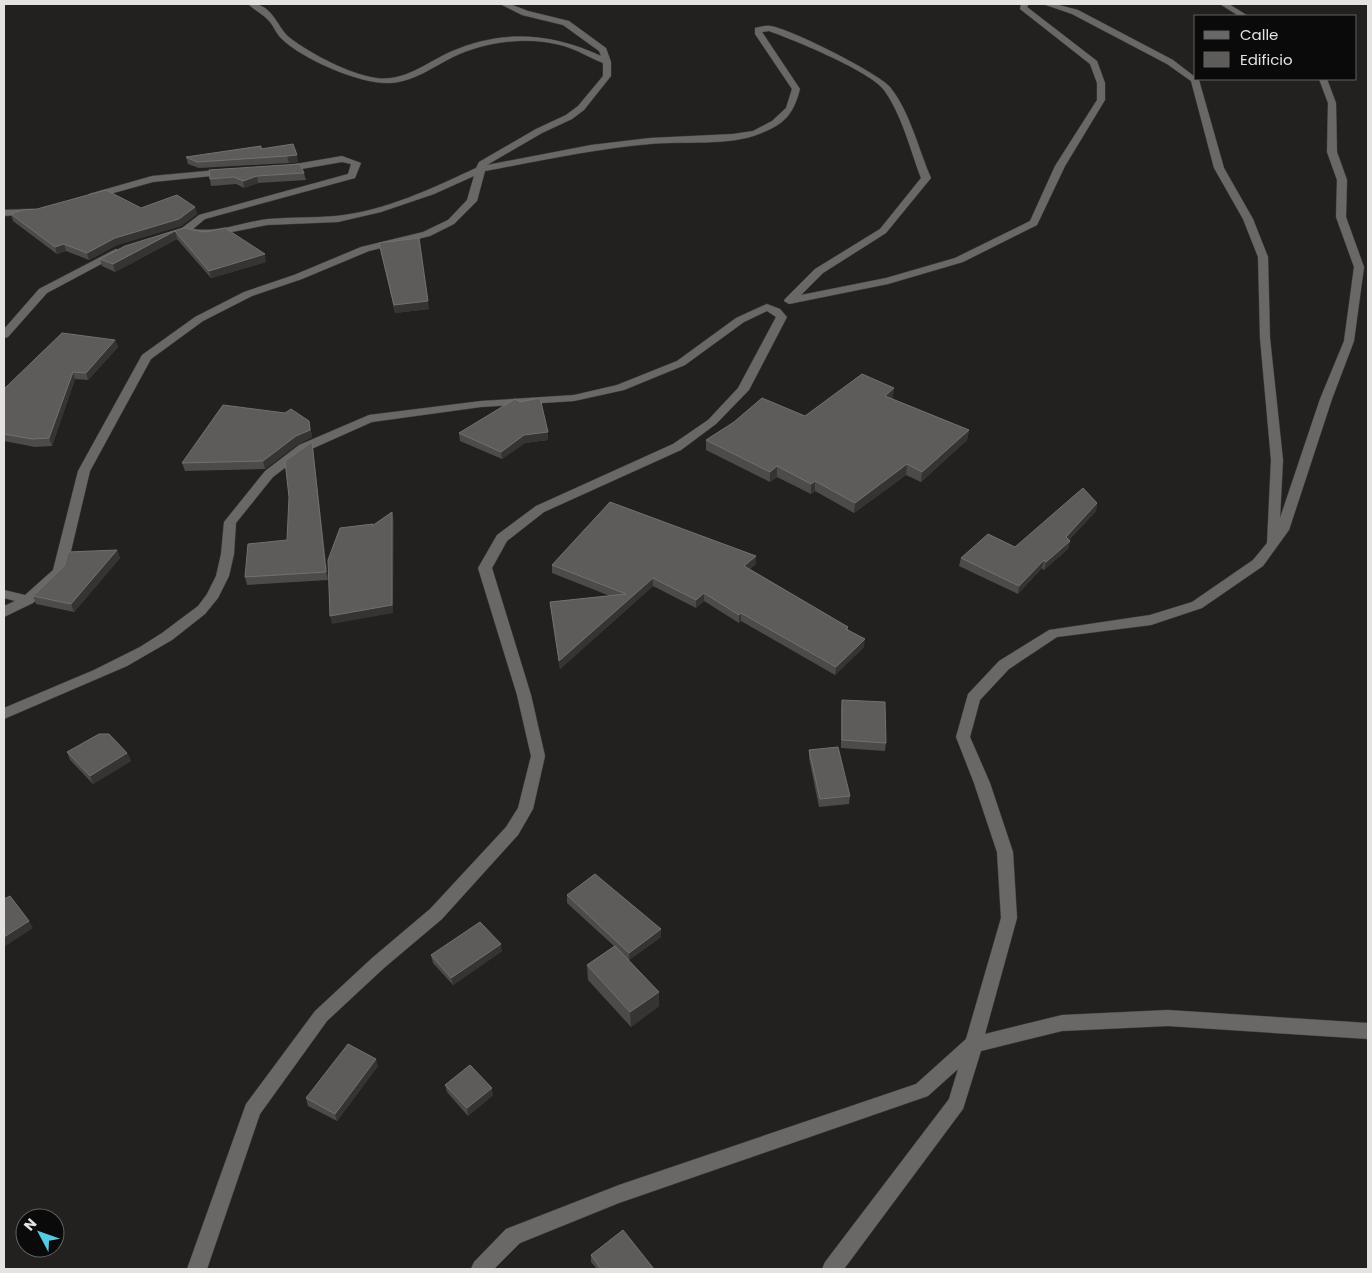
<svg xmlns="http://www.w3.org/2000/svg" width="1372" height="1273" font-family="Poppins,sans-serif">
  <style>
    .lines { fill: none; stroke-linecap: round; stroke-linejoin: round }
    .minor-casing { stroke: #403e3d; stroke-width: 1 }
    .minor { fill: #6a6866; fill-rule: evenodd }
    .wall { fill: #4d4b49 }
    .shaded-wall { fill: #353432 }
    .building { fill: #5e5c5a; stroke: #73716f }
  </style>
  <rect width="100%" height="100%" fill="#22211f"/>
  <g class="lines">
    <g class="minor-casing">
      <g id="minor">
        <path d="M 248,4 C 273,2 276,27 290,38 C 311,54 349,74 376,78 C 404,82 426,63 450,52 C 502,29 551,33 601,56 L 599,51 L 563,25 L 522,15 L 500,4 L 510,4 L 528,11 L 569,21 L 606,48 L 611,62 L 611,76 L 584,110 L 572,119 L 542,133 L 487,165 L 591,145 L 650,138 L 733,134 L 753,131 L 772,121 L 786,108 L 792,89 L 755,34 L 755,28 C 760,27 766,25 770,26 C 787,27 880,74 890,87 C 910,112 918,148 931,178 L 886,233 L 823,273 L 801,295 L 886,278 L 955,258 L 1030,221 L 1055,166 L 1097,100 L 1097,83 L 1090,64 L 1020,9 L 1021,4 L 1029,4 L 1027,7 L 1097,61 L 1105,83 L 1105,100 L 1065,166 L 1037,225 L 963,262 L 888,284 L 789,304 L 784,301 L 785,299 L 815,269 L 880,229 L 921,178 C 910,149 902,115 884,90 C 870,71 794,40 769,31 L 762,32 L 800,89 C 793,115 785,124 759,134 C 731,146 681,141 650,144 C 594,149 539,161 485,171 L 477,201 L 454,224 L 430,236 L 369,251 L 302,279 L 252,296 L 203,321 L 151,359 L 90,471 L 66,572 L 33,603 L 4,617 L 4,606 L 15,601 L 4,598 L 4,590 L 25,595 L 53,570 L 78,471 L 142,355 L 195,317 L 244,292 L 294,275 L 361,247 L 423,232 L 448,220 L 467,200 L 474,176 L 434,194 L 381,212 L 338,222 L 267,225 L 207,237 L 182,232 L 182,228 L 199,215 L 348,174 L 351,164 L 342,162 L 284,172 L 279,169 L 284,166 L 342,156 L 361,163 L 355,178 L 205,219 L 193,229 C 219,233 243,222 268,219 C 291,217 314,218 336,216 C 385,211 433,188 476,168 L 479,162 L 536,129 L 566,115 L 578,106 L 603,76 L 603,63 C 590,58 578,50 564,46 C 529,36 486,41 453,57 C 433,67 413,82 390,83 C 362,85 302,59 282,39 C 276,34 274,26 269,21 C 263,14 254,10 248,4 Z"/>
        <path d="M 1043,4 L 1055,4 L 1078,10 L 1173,60 L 1199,80 L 1224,168 L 1253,219 L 1268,257 L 1270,338 L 1283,460 L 1280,518 L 1320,399 L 1344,341 L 1354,267 L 1336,217 L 1337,180 L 1327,152 L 1328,103 L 1319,79 L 1327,79 L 1336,103 L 1337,152 L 1347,180 L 1346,217 L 1364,267 L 1354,341 L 1332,399 L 1289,530 L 1263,566 L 1202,608 L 1151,625 L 1057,637 L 1009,669 L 980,700 L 970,737 L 990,783 L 1013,852 L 1017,918 L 985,1034 L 1062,1015 L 1168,1010 L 1368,1023 L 1368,1039 L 1168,1026 L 1062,1031 L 981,1051 L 963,1109 L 844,1269 L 822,1269 L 825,1262 L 949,1099 L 958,1069 L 928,1096 L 619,1203 L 520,1243 L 494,1269 L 471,1269 L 474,1262 L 506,1229 L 619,1185 L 916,1084 L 966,1039 L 1001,918 L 997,852 L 974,783 L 956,737 L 968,694 L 999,661 L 1049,630 L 1150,615 L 1192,602 L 1253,560 L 1267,543 L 1271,460 L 1260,338 L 1258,257 L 1243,219 L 1214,168 L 1191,81 L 1167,64 L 1072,14 Z"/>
        <path d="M 1220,4 L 1229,4 L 1248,16 L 1239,16 Z"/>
        <path d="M 228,169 L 231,170 L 231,174 L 153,182 L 92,199 L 87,196 L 89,194 L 152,176 Z"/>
        <path d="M 33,209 L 36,210 L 36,214 L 4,216 L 4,210 Z"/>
        <path d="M 116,249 L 120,250 L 120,254 L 47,293 L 8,337 L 4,338 L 4,329 L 39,289 Z"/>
        <path d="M 767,304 L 780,309 L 787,317 L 749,390 L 716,424 L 681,450 L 544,512 L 507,541 L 492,568 L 531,695 L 545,756 L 533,809 L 518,835 L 442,919 L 384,968 L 327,1021 L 260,1114 L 207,1269 L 187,1269 L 246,1104 L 315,1011 L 372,958 L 430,909 L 506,827 L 518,808 L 531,756 L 517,695 L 478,568 L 497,535 L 536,506 L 673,444 L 708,420 L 738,388 L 776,317 L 767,311 L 744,322 L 685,365 L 624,390 L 574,401 L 481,407 L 372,422 L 307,451 L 273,477 L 236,523 L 234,554 L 229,576 L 218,598 L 205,614 L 172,640 L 127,666 L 4,719 L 4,708 L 94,670 L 140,647 L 162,633 L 198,606 L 207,594 L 216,576 L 221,554 L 224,522 L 265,471 L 299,445 L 369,415 L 481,401 L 574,395 L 617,385 L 677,361 L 736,318 Z"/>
      </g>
    </g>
    <use href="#minor" class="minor"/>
  </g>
  <g class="wall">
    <path d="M 293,144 L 298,162 L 289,163 L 199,168 L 188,164 L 186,157 L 261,146 L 262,149 Z"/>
    <path d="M 304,173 L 306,180 L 258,183 L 244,188 L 236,184 L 211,186 L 210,179 Z"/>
    <path d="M 195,207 L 197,214 L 181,226 L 117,245 L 89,260 L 66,251 L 57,254 L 13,221 L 11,214 L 141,208 Z"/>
    <path d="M 183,228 L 266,262 L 211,278 L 177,239 L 115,272 L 102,266 L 100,259 Z"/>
    <path d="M 379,243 L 429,309 L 395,313 Z"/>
    <path d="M 115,340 L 118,347 L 88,380 L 75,379 L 52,446 L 35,447 L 4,441 L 4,389 Z"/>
    <path d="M 893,398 L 893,399 L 969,430 L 967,440 L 921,482 L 906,475 L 854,513 L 815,491 L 811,494 L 777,477 L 770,482 L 706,450 L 706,440 L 805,416 Z"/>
    <path d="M 309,421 L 312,437 L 298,444 L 265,469 L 185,471 L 182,463 Z"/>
    <path d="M 459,433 L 548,440 L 525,443 L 502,459 L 460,441 Z"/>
    <path d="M 313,450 L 328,580 L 247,585 L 245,577 L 287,540 Z"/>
    <path d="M 1097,503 L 1096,511 L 1069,540 L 1070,541 L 1068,549 L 1044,570 L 1042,568 L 1018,594 L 959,566 L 961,558 L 1015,547 Z"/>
    <path d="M 117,550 L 120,558 L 74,612 L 36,604 L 33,596 Z"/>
    <path d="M 756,564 L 750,569 L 848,627 L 848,630 L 864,647 L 835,675 L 741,621 L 739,623 L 704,601 L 696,608 L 653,586 L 560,669 L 550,602 L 610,596 L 552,573 L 552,565 Z"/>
    <path d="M 842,700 L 886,743 L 885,751 L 841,748 L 841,708 Z"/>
    <path d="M 809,750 L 850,796 L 849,804 L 819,807 L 809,758 Z"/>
    <path d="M 67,752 L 127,753 L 131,761 L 93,784 L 70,760 Z"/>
    <path d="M 567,895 L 661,937 L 629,960 L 659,1006 L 631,1027 L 588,980 L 587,965 L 614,946 L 567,903 Z"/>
    <path d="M 502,951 L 453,985 L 433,963 L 431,955 Z"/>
    <path d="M 378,1066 L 337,1121 L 308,1106 L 306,1098 Z"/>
    <path d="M 445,1085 L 493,1095 L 468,1116 L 447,1092 Z"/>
    <path d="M 591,1255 L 654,1269 L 597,1269 L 591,1262 Z"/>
  </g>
  <g class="shaded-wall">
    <path d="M 297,155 L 298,162 L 289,163 L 287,156 Z"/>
    <path d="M 257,176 L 258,183 L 244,188 L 243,181 Z"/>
    <path d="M 195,207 L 197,214 L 181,226 L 117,245 L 89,260 L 87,253 L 115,238 Z"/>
    <path d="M 175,231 L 177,239 L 115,272 L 113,264 Z"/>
    <path d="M 64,244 L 66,251 L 57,254 L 55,247 Z"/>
    <path d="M 265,254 L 266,262 L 211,278 L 209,271 Z"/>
    <path d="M 428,301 L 429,309 L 395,313 L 394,305 Z"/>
    <path d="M 115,340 L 118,347 L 88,380 L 86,373 Z"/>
    <path d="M 73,372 L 75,379 L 52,446 L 49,438 Z"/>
    <path d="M 894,388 L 893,398 L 884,406 L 885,396 Z"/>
    <path d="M 309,421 L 312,437 L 298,444 L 265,469 L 263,461 Z"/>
    <path d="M 969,430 L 967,440 L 921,482 L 922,472 Z"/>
    <path d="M 548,432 L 548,440 L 525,443 L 502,459 L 501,452 L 524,435 Z"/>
    <path d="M 312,442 L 313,450 L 328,580 L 326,572 Z"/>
    <path d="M 907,464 L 906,475 L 854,513 L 855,503 Z"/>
    <path d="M 777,466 L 777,477 L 770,482 L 770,472 Z"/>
    <path d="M 815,481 L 815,491 L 811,494 L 811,484 Z"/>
    <path d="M 1097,503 L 1096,511 L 1064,545 L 1066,537 Z"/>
    <path d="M 392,512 L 394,520 L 393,613 L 332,624 L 330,616 Z"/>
    <path d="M 1070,541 L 1068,549 L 1044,570 L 1046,562 Z"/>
    <path d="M 117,550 L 120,558 L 74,612 L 71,604 Z"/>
    <path d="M 756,556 L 756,564 L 744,574 L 744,566 Z"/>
    <path d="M 1044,560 L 1042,568 L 1018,594 L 1019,586 Z"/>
    <path d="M 653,578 L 653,586 L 560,669 L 559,661 Z"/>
    <path d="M 704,593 L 704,601 L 696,608 L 696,600 Z"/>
    <path d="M 741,613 L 741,621 L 739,623 L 739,615 Z"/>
    <path d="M 865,639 L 864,647 L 835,675 L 836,667 Z"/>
    <path d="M 127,753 L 131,761 L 93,784 L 90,776 Z"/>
    <path d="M 29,921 L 33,928 L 4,947 L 4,937 Z"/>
    <path d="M 661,929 L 661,937 L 629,960 L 629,953 Z"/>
    <path d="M 501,944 L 502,951 L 453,985 L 451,978 Z"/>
    <path d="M 659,992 L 659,1006 L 631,1027 L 630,1012 Z"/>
    <path d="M 376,1059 L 378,1066 L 337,1121 L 335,1114 Z"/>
    <path d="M 492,1088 L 493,1095 L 468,1116 L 467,1108 Z"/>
  </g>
  <g class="building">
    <path d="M 293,144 L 297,155 L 287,156 L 197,162 L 186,157 L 261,146 L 261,149 Z"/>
    <path d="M 300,164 L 304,173 L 257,176 L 243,181 L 234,177 L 210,179 L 209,170 Z"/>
    <path d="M 106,190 L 141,208 L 177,195 L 195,207 L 179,219 L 115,238 L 87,253 L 64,244 L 55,247 L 11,214 L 22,210 L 37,209 Z"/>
    <path d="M 183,228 L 205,232 L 225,228 L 265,254 L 209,271 L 175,231 L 113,264 L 100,259 L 125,246 Z"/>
    <path d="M 419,238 L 428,301 L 394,305 L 379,243 Z"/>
    <path d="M 62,333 L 115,340 L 86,373 L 73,372 L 49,438 L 32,439 L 4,434 L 4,389 Z"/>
    <path d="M 862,374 L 894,388 L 885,396 L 969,430 L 922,472 L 907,464 L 855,503 L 815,481 L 811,484 L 777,466 L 770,472 L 706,440 L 734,422 L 762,398 L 805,416 Z"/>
    <path d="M 540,398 L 548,432 L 524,435 L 501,452 L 459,433 L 515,399 L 520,402 Z"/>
    <path d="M 223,405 L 285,413 L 291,409 L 309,421 L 310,430 L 296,436 L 263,461 L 182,463 Z"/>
    <path d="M 312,442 L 326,572 L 245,577 L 248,544 L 287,540 L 289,497 L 285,461 Z"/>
    <path d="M 1083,488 L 1097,503 L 1066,537 L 1070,541 L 1046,562 L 1044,560 L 1019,586 L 961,558 L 988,534 L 1015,547 Z"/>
    <path d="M 610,502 L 756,556 L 744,566 L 848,627 L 846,629 L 865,639 L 836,667 L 741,613 L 739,615 L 704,593 L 696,600 L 653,578 L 559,661 L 550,602 L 626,594 L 552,565 Z"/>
    <path d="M 392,512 L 392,605 L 330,616 L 328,560 L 340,528 L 373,524 L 372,526 Z"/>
    <path d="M 117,550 L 71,604 L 33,596 L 64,566 L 68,552 Z"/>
    <path d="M 842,700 L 885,702 L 886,743 L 842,740 Z"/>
    <path d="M 99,734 L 109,734 L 127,753 L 90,776 L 67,752 Z"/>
    <path d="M 838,747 L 850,796 L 820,799 L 809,750 Z"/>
    <path d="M 595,874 L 661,929 L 629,953 L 567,895 Z"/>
    <path d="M 10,896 L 29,921 L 4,937 L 4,899 Z"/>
    <path d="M 480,922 L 501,944 L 451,978 L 431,955 Z"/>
    <path d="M 615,946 L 659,992 L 630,1012 L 587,965 Z"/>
    <path d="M 348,1044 L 376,1059 L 335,1114 L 306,1098 Z"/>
    <path d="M 470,1065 L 492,1088 L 467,1108 L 445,1085 Z"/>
    <path d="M 623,1230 L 654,1269 L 601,1269 L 591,1255 Z"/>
  </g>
  <rect width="1372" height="1273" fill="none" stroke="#e4e3e2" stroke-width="10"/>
  <rect x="1194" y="15" width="162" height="65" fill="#0b0a0a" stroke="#626160"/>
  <rect x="1204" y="31" width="25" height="8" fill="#6a6866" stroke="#626160"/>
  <text x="1240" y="40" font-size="15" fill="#e4e3e2">Calle</text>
  <rect x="1204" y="52" width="25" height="15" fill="#5e5c5a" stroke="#626160"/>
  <text x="1240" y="65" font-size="15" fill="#e4e3e2">Edificio</text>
  <g transform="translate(40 1233) rotate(311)"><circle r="24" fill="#0b0a0a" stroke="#626160"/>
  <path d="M0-4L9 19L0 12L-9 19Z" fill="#58c9e3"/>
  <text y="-8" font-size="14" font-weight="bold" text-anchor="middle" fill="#e4e3e2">N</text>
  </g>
</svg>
